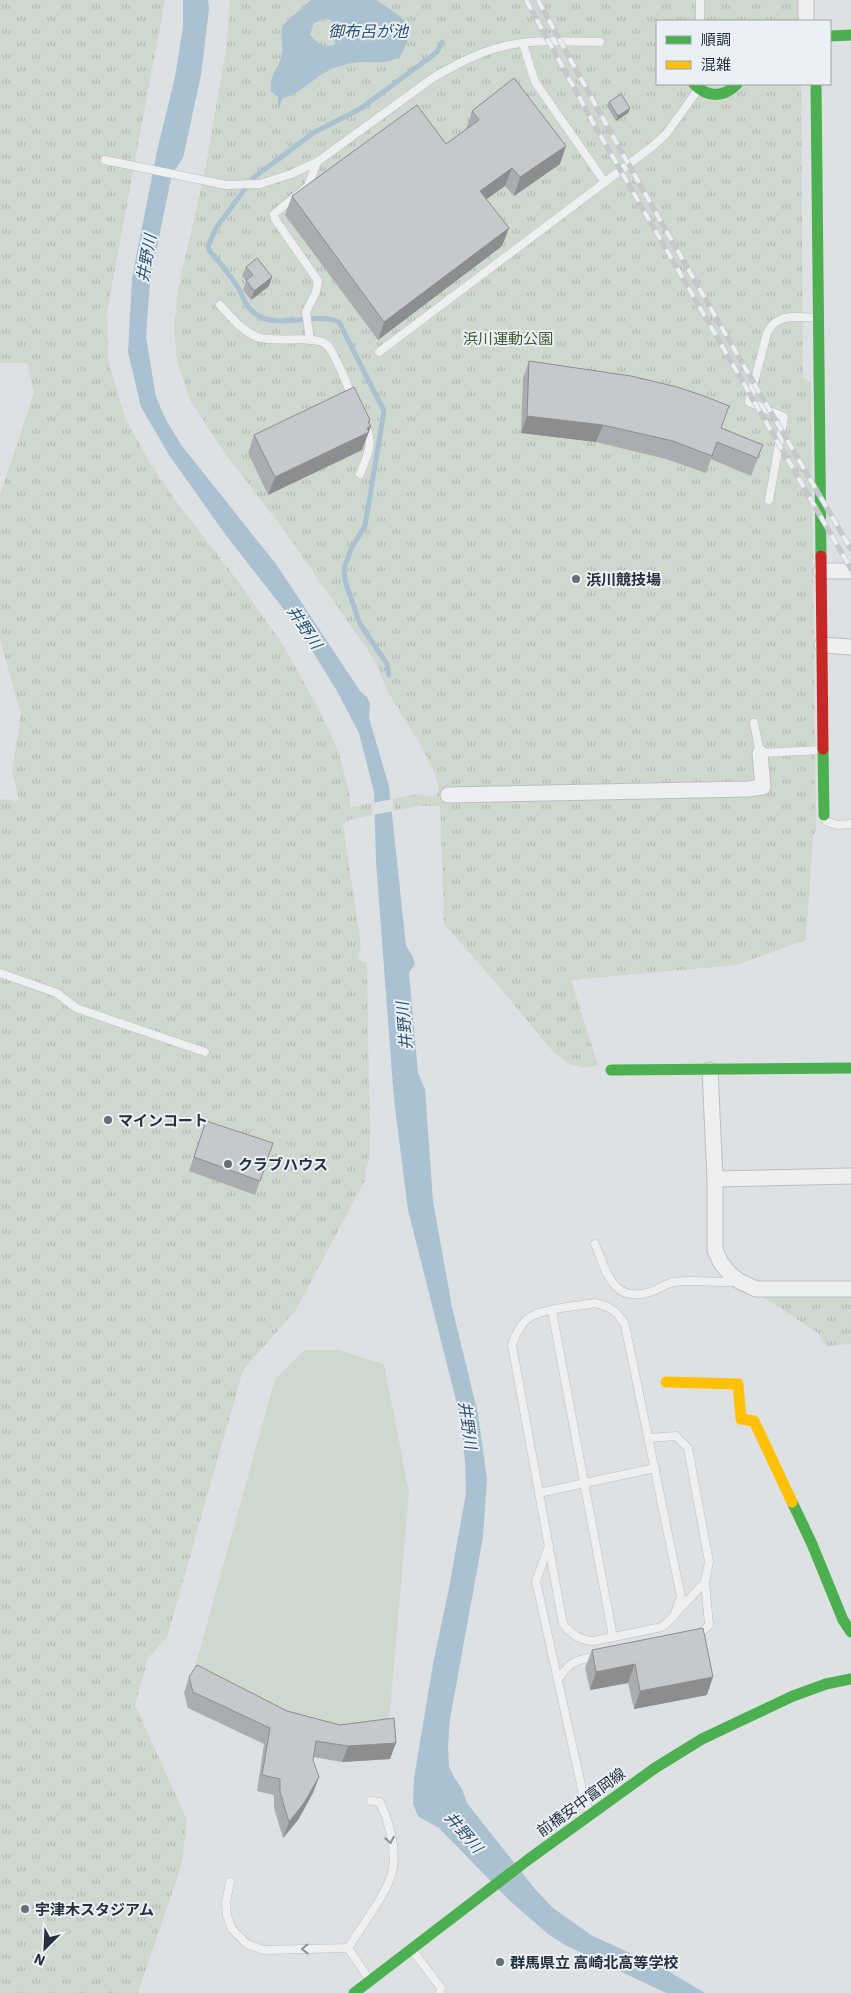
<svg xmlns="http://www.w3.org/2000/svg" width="851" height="1993" font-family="'IBM Plex Sans','Noto Sans JP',sans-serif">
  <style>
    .green { fill: #cfd8ce }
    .park { fill: url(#park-tufts) }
    .water { fill: #aac1d1; fill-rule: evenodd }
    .pier { fill: #dee1e4 }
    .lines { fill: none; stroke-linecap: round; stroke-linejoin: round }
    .stream { stroke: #aac1d1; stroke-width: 5 }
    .lane-casing { stroke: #bcbfc2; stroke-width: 9 }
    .street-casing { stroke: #bcbfc2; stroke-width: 17 }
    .lane { stroke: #edeff1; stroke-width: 8 }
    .street { stroke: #edeff1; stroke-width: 15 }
    .fast { stroke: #4caf50; stroke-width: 11 }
    .slow { stroke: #ffc107; stroke-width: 11 }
    .jam { stroke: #c62828; stroke-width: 11 }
    .rail-casing { stroke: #c6c9cc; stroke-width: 5.5 }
    .rail { stroke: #eaf0f4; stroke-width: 4; stroke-dasharray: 11; stroke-linecap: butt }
    .wall { fill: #aaadaf }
    .shaded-wall { fill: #8b8d8f }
    .building { fill: #c6c9cc; stroke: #8b8d8f }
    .oneway { stroke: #899097 }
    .poi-dot { fill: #666e77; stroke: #eaf0f4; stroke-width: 2 }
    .labels { text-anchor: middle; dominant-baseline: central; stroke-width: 4; stroke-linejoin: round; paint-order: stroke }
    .park-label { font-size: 15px; fill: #3d5a31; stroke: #eaf0f4 }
    .poi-label { font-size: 15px; font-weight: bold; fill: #25303d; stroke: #eaf0f4; text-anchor: start }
    .street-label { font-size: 15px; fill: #25303d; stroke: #eaf0f4 }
    .water-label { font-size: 16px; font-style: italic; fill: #2d5373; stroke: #eaf0f4 }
  </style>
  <defs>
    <pattern id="park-tufts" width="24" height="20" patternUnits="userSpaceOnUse" patternTransform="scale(1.25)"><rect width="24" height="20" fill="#cfd8ce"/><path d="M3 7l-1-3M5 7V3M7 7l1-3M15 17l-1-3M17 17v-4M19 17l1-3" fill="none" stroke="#b2bab2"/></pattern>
  </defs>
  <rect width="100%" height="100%" fill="#dee1e4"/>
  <path class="green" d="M 304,1350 L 338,1350 L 384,1364 L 409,1492 L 388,1734 L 334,1741 L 191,1681 L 275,1379 Z"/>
  <g class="park">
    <path d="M 0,0 L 165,0 L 107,312 L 108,360 L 125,417 L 150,463 L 178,504 L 238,581 L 285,648 L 320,712 L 338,750 L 350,795 L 350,807 L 417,794 L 429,796 L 436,795 L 439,791 L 435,774 L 423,749 L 386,689 L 376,662 L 286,533 L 224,452 L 190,400 L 177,361 L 174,328 L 178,289 L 205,170 L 226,50 L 230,0 L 799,0 L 799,21 L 657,21 L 657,84 L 801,84 L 803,378 L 811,382 L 816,831 L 813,836 L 806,940 L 736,965 L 571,980 L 598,1065 L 586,1068 L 570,1064 L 554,1053 L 498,985 L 444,924 L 440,806 L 419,806 L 352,819 L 343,824 L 361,945 L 358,959 L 367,963 L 370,1151 L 364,1182 L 296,1310 L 243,1370 L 167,1637 L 148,1658 L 135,1705 L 187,1820 L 182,1863 L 138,1993 L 0,1993 L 0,799 L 19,801 L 12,770 L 21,714 L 0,640 L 0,495 L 34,393 L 27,363 L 0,363 Z"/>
    <path d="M 762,1296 L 851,1296 L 851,1344 L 826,1346 L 818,1333 Z"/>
  </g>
  <g class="water">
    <path d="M 183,0 L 208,0 L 209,9 L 201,75 L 183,158 L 172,174 L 150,281 L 146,337 L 156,397 L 166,420 L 182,446 L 276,564 L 360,691 L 367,697 L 370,704 L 369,718 L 389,786 L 406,946 L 412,955 L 415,964 L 409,973 L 418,1073 L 425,1089 L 433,1201 L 452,1307 L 478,1414 L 487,1479 L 483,1537 L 450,1719 L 448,1746 L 449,1767 L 454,1777 L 462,1789 L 467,1803 L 535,1889 L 553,1908 L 591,1935 L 668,1971 L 705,1993 L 666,1993 L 565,1945 L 548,1934 L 510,1901 L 439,1828 L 419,1817 L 416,1812 L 413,1803 L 414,1778 L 433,1664 L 449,1588 L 466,1493 L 465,1461 L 460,1416 L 408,1210 L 394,1100 L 376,861 L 374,792 L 359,733 L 337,691 L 296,625 L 225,534 L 169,455 L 141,407 L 128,352 L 132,278 L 157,151 L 175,77 L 183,27 Z"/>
    <path d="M 311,0 L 376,0 L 396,13 L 410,25 C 408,37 407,53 395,59 C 385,64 374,62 364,62 C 355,62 345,64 337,67 C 317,73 303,93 283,98 L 278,108 L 278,97 L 271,91 C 270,73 276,73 281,58 C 284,48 280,36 282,26 ZM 325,18 L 331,20 L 337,32 L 334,45 C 323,48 316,42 310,35 L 314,23 Z"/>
  </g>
  <path class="pier" d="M 393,799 L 394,811 L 372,815 L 372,803 Z"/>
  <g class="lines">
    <path class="stream" d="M 389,675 L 387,664 L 360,624 L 345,581 L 344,568 L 352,547 L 365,526 L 384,411 L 339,322 C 312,311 277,332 253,312 C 244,305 243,294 237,286 C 229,274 220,262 210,252 L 208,246 L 216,228 L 253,178 L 313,133 L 360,109 L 437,52 L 442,42"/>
    <g class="lane-casing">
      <g id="lane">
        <path d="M 700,0 L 700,21"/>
        <path d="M 523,44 L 535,82 L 604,181"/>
        <path d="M 105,160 L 226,185 L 260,184 L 291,174 L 317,162"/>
        <path d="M 220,305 C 231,317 241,330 257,337 C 276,344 316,333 328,346 C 337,357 346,384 353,398"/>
        <path d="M 310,340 L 306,312 L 316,292 L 318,281 L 275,219 L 274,214 L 308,186 L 317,162 L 434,77 C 454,66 475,54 497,48 C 526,39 569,41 600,42"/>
        <path d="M 379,352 L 653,146 L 666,134 L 697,91"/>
        <path d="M 360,474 C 368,453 375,444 364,422"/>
        <path d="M 769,500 L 784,417 L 749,402 L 767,333 C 777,312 798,317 818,318"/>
        <path d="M 754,723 L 760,753 L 821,750"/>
        <path d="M 824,816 L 826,821 L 837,825 L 851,824"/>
        <path d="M 0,973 L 57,993 L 76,1008 L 205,1052"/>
        <path d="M 595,1244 C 606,1270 612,1304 650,1292 C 659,1289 666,1283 675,1282 C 697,1279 718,1284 737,1281"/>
        <path d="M 595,1303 C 610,1306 618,1312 625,1325 L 681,1597 L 674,1616 L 662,1627 L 594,1641 C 579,1640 572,1635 563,1624 L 512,1345 C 515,1335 522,1321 532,1316 C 551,1307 575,1307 595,1303 Z"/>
        <path d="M 552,1311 L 613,1637"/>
        <path d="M 649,1438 L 676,1436 L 688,1448 L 709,1562 L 705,1582 L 675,1614"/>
        <path d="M 539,1493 L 655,1468"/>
        <path d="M 549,1546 L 536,1581 L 583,1794 L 589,1811"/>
        <path d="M 697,1637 L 709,1625 L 705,1582"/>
        <path d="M 559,1678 C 571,1660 577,1660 598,1656"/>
        <path d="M 230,1882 L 226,1903 L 227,1916 L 232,1929 L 247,1944 L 263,1950 L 348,1948 C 360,1928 391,1889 393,1867 C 396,1846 388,1820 380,1802 L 371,1801"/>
        <path d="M 348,1948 L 369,1979"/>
        <path d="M 413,1951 L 441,1988 L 440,1993"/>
      </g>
    </g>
    <g class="street-casing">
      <g id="street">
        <path d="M 806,0 L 806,21"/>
        <path d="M 821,571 L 851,571"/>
        <path d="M 822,645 L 851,647"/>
        <path d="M 448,795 L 748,789 L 763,787 L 760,753"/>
        <path d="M 710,1070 L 715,1179 L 715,1250 L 721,1263 L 729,1273 L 739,1281 L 756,1289 L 851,1289"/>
        <path d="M 715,1179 L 851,1176"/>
      </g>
    </g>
    <use href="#lane" class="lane"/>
    <use href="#street" class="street"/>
    <g class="fast">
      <path d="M 830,36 L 851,35"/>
      <path d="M 694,84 C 708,98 723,98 737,84"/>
      <path d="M 816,84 L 821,556"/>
      <path d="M 823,749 L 824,815"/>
      <path d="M 611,1070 L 851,1068"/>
      <path d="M 792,1502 L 812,1544 L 843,1620 L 851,1632"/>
      <path d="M 354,1993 L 529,1859 L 655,1768 L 702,1739 L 793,1696 L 826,1684 L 851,1679"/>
    </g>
    <path class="slow" d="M 666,1382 L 738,1384 L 741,1419 L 754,1421 L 792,1502"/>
    <path class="jam" d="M 821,556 L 823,749"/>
    <g class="rail-casing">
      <g id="rail">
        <path d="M 526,0 L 596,128 L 851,569"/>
        <path d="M 538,0 C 638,185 744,367 851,549"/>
      </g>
    </g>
    <use href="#rail" class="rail"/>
  </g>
  <g class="wall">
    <path d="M 609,102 L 630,108 L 628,113 L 616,121 L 607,106 Z"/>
    <path d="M 472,111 L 560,164 L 514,196 L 505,186 L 486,199 L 502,246 L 378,340 L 285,215 L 292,196 L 446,144 L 466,129 Z"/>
    <path d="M 246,267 L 272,277 L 269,286 L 251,300 L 243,290 L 246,281 L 242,276 Z"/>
    <path d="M 529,361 L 721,428 L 763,445 L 751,476 L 711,459 L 706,473 L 666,459 L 596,442 L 521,433 L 523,378 Z"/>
    <path d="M 370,420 L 369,424 L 371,426 L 362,450 L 268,495 L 248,453 L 254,435 Z"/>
    <path d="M 201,1135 L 273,1143 L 255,1195 L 189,1171 Z"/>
    <path d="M 703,1628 L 707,1695 L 634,1709 L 628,1683 L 590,1690 L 585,1668 L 592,1650 Z"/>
    <path d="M 189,1677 L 287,1711 L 390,1759 L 342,1762 L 313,1757 L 313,1793 L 298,1820 L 283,1838 L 274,1808 L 274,1795 L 257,1791 L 264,1744 L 188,1708 L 184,1693 Z"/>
  </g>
  <g class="shaded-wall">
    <path d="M 630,108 L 628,113 L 616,121 L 618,116 Z"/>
    <path d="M 566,146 L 560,164 L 514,196 L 520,177 Z"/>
    <path d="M 512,168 L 505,186 L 473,209 L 480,191 Z"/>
    <path d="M 509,228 L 502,246 L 378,340 L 384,322 Z"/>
    <path d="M 272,277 L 269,286 L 251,300 L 254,291 Z"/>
    <path d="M 527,416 L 603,425 L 596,442 L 521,433 Z"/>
    <path d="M 370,420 L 367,428 L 371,426 L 362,450 L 268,495 L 275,477 Z"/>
    <path d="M 635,1664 L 628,1683 L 590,1690 L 596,1672 Z"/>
    <path d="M 713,1677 L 707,1695 L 634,1709 L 640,1691 Z"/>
    <path d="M 396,1743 L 390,1759 L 342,1762 L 348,1746 Z"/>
    <path d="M 319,1777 L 313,1793 L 298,1820 L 283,1838 L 289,1822 Z"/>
  </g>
  <g class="building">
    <path d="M 514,78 L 566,146 L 520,177 L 512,168 L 480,191 L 509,228 L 384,322 L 292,196 L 417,105 L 446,144 L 479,120 L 472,111 Z"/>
    <path d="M 621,94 L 630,108 L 618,116 L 609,102 Z"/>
    <path d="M 257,258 L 272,277 L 254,291 L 246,280 L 253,275 L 246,267 Z"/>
    <path d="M 529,361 L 631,376 L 677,387 L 704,396 L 729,406 L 721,428 L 763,445 L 757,458 L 717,442 L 712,456 L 673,441 L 603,425 L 527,416 Z"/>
    <path d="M 354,387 L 370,420 L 368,422 L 371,426 L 367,428 L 369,432 L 275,477 L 254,435 Z"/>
    <path d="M 206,1121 L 273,1143 L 260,1181 L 194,1157 Z"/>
    <path d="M 703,1628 L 713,1677 L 640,1691 L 635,1664 L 596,1672 L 592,1650 Z"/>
    <path d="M 197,1665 L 287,1711 L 340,1725 L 394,1718 L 396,1743 L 348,1746 L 316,1741 L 313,1760 L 319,1777 L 304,1803 L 289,1822 L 280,1792 L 280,1779 L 262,1775 L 270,1728 L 193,1692 L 189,1677 Z"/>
  </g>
  <defs><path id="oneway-chevron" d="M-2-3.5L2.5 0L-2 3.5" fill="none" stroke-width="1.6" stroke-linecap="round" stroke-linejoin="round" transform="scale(1.25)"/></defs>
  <g class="oneway">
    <use href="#oneway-chevron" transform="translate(390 1840) rotate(80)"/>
    <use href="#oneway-chevron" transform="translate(305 1949) rotate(179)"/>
  </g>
  <g class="poi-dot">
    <circle cx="576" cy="579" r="5"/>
    <circle cx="108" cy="1120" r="5"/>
    <circle cx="228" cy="1164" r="5"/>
    <circle cx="25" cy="1909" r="5"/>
    <circle cx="500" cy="1962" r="5"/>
  </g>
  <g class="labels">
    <g class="park-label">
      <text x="508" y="338">浜川運動公園</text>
    </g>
    <g class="poi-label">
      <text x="586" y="579">浜川競技場</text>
      <text x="118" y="1120">マインコート</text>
      <text x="238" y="1164">クラブハウス</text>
      <text x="35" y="1909">宇津木スタジアム</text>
      <text x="510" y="1962">群馬県立 高崎北高等学校</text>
    </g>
    <g class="street-label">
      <text transform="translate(581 1802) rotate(-36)">前橋安中富岡線</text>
    </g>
    <g class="water-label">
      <text x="368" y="31">御布呂が池</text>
      <text transform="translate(146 258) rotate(-80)">井野川</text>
      <text transform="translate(305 627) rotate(56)">井野川</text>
      <text transform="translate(404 1026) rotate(-95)">井野川</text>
      <text transform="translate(468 1425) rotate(82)">井野川</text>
      <text transform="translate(464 1832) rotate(49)">井野川</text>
    </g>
  </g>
  <rect x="656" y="20" width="175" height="65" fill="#eaf0f4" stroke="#9ba3ab"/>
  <rect x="666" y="36" width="25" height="8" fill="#4caf50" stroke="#9ba3ab"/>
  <text x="701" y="45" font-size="15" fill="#25303d">順調</text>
  <rect x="666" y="61" width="25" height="8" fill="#ffc107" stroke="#9ba3ab"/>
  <text x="701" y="70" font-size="15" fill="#25303d">混雑</text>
  <g transform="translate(45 1948) rotate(204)" stroke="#eaf0f4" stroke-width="4" paint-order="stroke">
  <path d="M0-4L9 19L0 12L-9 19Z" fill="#25303d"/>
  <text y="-8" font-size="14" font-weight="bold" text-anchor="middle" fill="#25303d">N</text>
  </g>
</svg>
